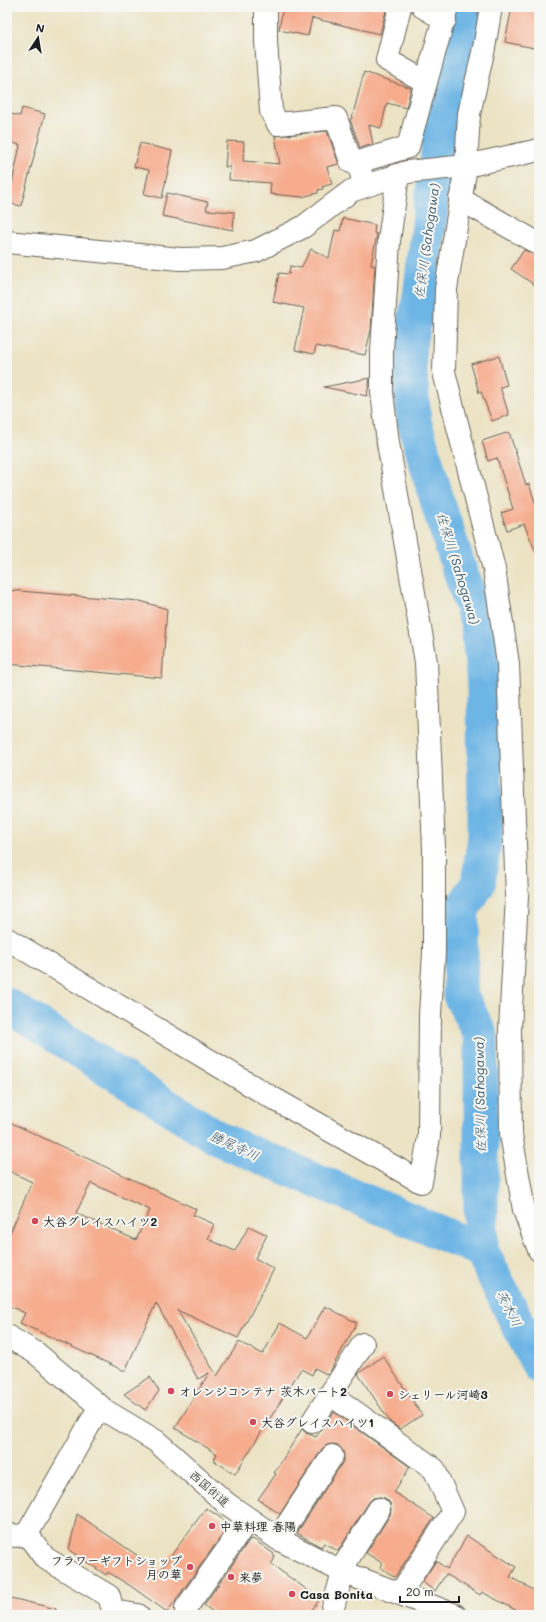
<svg xmlns="http://www.w3.org/2000/svg" width="546" height="1622" font-family="Mali,'Klee One',sans-serif">
  <style>
    .lines { fill: none; stroke-linecap: round; stroke-linejoin: round }
    .river { stroke: #6db5e5; stroke-width: 35 }
    .building { fill: #f6ac8d; fill-rule: evenodd }
    .minor-casing { stroke: #656257; stroke-width: 24 }
    .minor { stroke: #fff; stroke-width: 22 }
    .poi-dot { fill: #d1495b; stroke: #f6f6f2; stroke-width: 1.5 }
    .labels { text-anchor: middle; dominant-baseline: central; stroke-width: 4; stroke-linejoin: round; paint-order: stroke }
    .poi-label { font-size: 12px; font-weight: bold; fill: #1c1c1c; stroke: #f6f6f2; text-anchor: start }
    .street-label { font-size: 12px; fill: #1c1c1c; stroke: #f6f6f2 }
    .water-label { font-size: 13px; font-style: italic; fill: #3c596c; stroke: #f6f6f2 }
  </style>
  <rect width="100%" height="100%" fill="#f6f6f2"/>
  <filter id="ink" filterUnits="userSpaceOnUse"><feTurbulence type="fractalNoise" baseFrequency=".025" numOctaves="2"/><feDisplacementMap in="SourceGraphic" scale="8" xChannelSelector="R" yChannelSelector="G"/><feConvolveMatrix kernelMatrix="1 2 1 2 8 2 1 2 1" color-interpolation-filters="sRGB"/></filter>
  <filter id="wash" filterUnits="userSpaceOnUse"><feTurbulence type="fractalNoise" baseFrequency=".012" numOctaves="4" result="noise"/><feDisplacementMap in="SourceGraphic" scale="16" xChannelSelector="R" yChannelSelector="G"/><feGaussianBlur stdDeviation="0.9" result="paint"/><feColorMatrix in="noise" values="0 0 0 0 0 0 0 0 0 0 0 0 0 0 0 0 0 1.4 0 .05"/><feComposite in="paint" operator="in"/></filter>
  <g filter="url(#wash)">
    <rect width="100%" height="100%" fill="#ece3c4"/>
    <g class="lines">
      <g class="river">
        <path d="M 473,7 L 442,121 L 420,296 L 408,350 L 414,421 L 440,510 L 478,625 L 484,684 L 485,837 L 478,884 L 462,909 L 460,995 L 481,1036 L 481,1250 L 539,1366"/>
        <path d="M 7,1005 L 221,1140 L 481,1250"/>
      </g>
    </g>
    <g id="blocks">
      <g class="building">
        <path d="M 283,7 L 387,7 L 380,34 L 312,18 L 308,36 L 279,30 Z"/>
        <path d="M 512,7 L 539,7 L 539,49 L 505,42 Z"/>
        <path d="M 364,72 L 411,88 L 406,108 L 387,103 L 381,128 L 369,125 L 373,144 L 360,148 L 350,119 L 352,118 Z"/>
        <path d="M 22,108 L 45,114 L 21,206 L 8,203 L 20,145 L 7,141 L 7,113 L 20,116 Z"/>
        <path d="M 327,131 L 339,164 L 327,167 L 332,184 L 322,187 L 323,189 L 318,190 L 318,193 L 302,197 L 270,194 L 271,183 L 229,180 L 230,167 L 225,167 L 227,141 L 244,142 L 243,161 L 280,164 L 275,136 Z"/>
        <path d="M 140,143 L 172,151 L 162,198 L 144,194 L 149,170 L 134,167 Z"/>
        <path d="M 167,193 L 208,202 L 206,210 L 234,212 L 233,230 L 162,216 Z"/>
        <path d="M 343,218 L 375,225 L 374,233 L 377,234 L 371,265 L 375,266 L 371,330 L 365,355 L 316,346 L 314,354 L 295,350 L 304,308 L 273,302 L 279,273 L 289,274 L 290,266 L 301,268 L 311,249 L 329,258 L 335,230 L 340,231 Z"/>
        <path d="M 524,250 L 539,256 L 539,288 L 511,269 Z"/>
        <path d="M 499,356 L 507,385 L 500,387 L 509,415 L 492,421 L 481,392 L 479,393 L 471,364 Z"/>
        <path d="M 370,378 L 367,396 L 324,387 Z"/>
        <path d="M 509,432 L 526,485 L 529,484 L 539,514 L 539,560 L 524,524 L 507,530 L 501,513 L 513,509 L 497,458 L 488,461 L 482,441 Z"/>
        <path d="M 7,590 L 140,601 L 167,609 L 162,678 L 7,664 Z"/>
        <path d="M 7,1121 L 196,1209 L 193,1215 L 214,1224 L 208,1239 L 235,1251 L 249,1226 L 267,1235 L 255,1258 L 274,1269 L 238,1338 L 177,1310 L 217,1376 L 239,1342 L 263,1354 L 280,1323 L 307,1338 L 325,1306 L 357,1323 L 328,1375 L 315,1368 L 312,1375 L 301,1369 L 235,1474 L 213,1460 L 217,1454 L 175,1428 L 209,1373 L 198,1379 L 156,1303 L 125,1371 L 20,1323 L 25,1313 L 7,1305 L 7,1240 L 32,1182 L 7,1170 ZM 91,1183 L 150,1210 L 136,1240 L 76,1213 Z"/>
        <path d="M 383,1356 L 422,1415 L 400,1429 L 391,1423 L 358,1374 Z"/>
        <path d="M 150,1377 L 159,1391 L 145,1410 L 124,1394 Z"/>
        <path d="M 334,1412 L 410,1467 L 394,1492 L 434,1518 L 395,1577 L 380,1567 L 382,1563 L 366,1553 L 390,1515 L 391,1510 L 390,1503 L 385,1498 L 380,1497 L 373,1498 L 369,1502 L 338,1551 L 324,1543 L 321,1547 L 297,1533 L 342,1463 L 344,1457 L 343,1451 L 338,1445 L 333,1444 L 327,1445 L 322,1449 L 280,1514 L 258,1499 L 276,1474 L 274,1473 L 302,1429 L 306,1433 L 316,1437 Z"/>
        <path d="M 206,1508 L 230,1524 L 167,1612 L 132,1587 L 108,1572 L 106,1575 L 69,1550 L 77,1514 L 160,1571 Z"/>
        <path d="M 467,1536 L 516,1567 L 510,1577 L 539,1593 L 539,1615 L 525,1615 L 482,1592 L 480,1595 L 446,1574 L 435,1591 L 422,1582 L 436,1561 L 447,1569 Z"/>
        <path d="M 250,1539 L 252,1540 L 253,1539 L 274,1554 L 274,1560 L 271,1564 L 320,1599 L 308,1615 L 217,1615 L 204,1605 Z"/>
        <path d="M 7,1597 L 56,1609 L 55,1615 L 7,1615 Z"/>
      </g>
    </g>
  </g>
  <g filter="url(#ink)">
    <use href="#blocks" fill-opacity="0" stroke="#656257" stroke-width="1"/>
    <g class="lines">
      <g class="minor-casing">
        <g id="minor">
          <path d="M 266,7 L 266,41 L 271,111 L 278,124 L 336,118 L 351,162 L 358,162"/>
          <path d="M 400,7 L 387,60 L 426,82"/>
          <path d="M 423,7 L 445,20"/>
          <path d="M 491,7 L 484,48 L 469,114 L 466,166 L 446,289 L 444,372 L 494,569 L 508,664 L 517,896 L 510,1029 L 511,1134 L 524,1210 L 539,1250"/>
          <path d="M 362,177 L 358,162 L 408,147 L 447,7"/>
          <path d="M 460,199 L 539,244"/>
          <path d="M 7,242 L 180,259 L 222,258 L 256,251 L 303,227 L 351,191 L 407,172 L 466,166 L 539,150"/>
          <path d="M 7,939 L 269,1096 L 421,1182 L 429,1137 L 430,1014 L 434,953 L 434,849 L 426,662 L 388,443 L 382,392 L 382,351 L 389,241 L 398,175"/>
          <path d="M 7,1336 L 36,1353 L 104,1410 L 156,1441 L 226,1503 L 278,1539 L 343,1572 L 455,1615"/>
          <path d="M 330,1394 L 434,1469 L 453,1512 L 401,1592"/>
          <path d="M 312,1422 L 363,1344"/>
          <path d="M 7,1534 L 16,1536 L 27,1534 L 100,1406"/>
          <path d="M 27,1534 L 45,1558 L 109,1596 L 113,1611 L 112,1615"/>
          <path d="M 278,1539 L 332,1456"/>
          <path d="M 341,1570 L 379,1509"/>
          <path d="M 113,1611 L 138,1615"/>
          <path d="M 186,1615 L 186,1608 L 248,1520"/>
          <path d="M 331,1615 L 343,1572"/>
        </g>
      </g>
      <use href="#minor" class="minor"/>
    </g>
  </g>
  <g class="poi-dot">
    <circle cx="35" cy="1221" r="4"/>
    <circle cx="171" cy="1391" r="4"/>
    <circle cx="390" cy="1394" r="4"/>
    <circle cx="253" cy="1422" r="4"/>
    <circle cx="212" cy="1526" r="4"/>
    <circle cx="190" cy="1567" r="4"/>
    <circle cx="231" cy="1577" r="4"/>
    <circle cx="292" cy="1594" r="4"/>
  </g>
  <g class="labels">
    <g class="poi-label">
      <text x="43" y="1221">大谷グレイスハイツ2</text>
      <text x="179" y="1391">オレンジコンテナ 茨木パート2</text>
      <text x="398" y="1394">シェリール河崎3</text>
      <text x="261" y="1422">大谷グレイスハイツ1</text>
      <text x="220" y="1526">中華料理 春陽</text>
      <text x="182" y="1560" text-anchor="end">フラワーギフトショップ<tspan x="182" dy="14">月の華</tspan></text>
      <text x="239" y="1577">来夢</text>
      <text x="300" y="1594">Casa Bonita</text>
    </g>
    <g class="street-label">
      <text transform="translate(210 1488) rotate(41)">西国街道</text>
    </g>
    <g class="water-label">
      <text transform="translate(426 241) rotate(-82)">佐保川 (Sahogawa)</text>
      <text transform="translate(459 568) rotate(73)">佐保川 (Sahogawa)</text>
      <text transform="translate(479 1095) rotate(-91)">佐保川 (Sahogawa)</text>
      <text transform="translate(235 1145) rotate(25)">勝尾寺川</text>
      <text transform="translate(510 1308) rotate(63)">茨木川</text>
    </g>
  </g>
  <rect width="546" height="1622" fill="none" stroke="#f6f6f2" stroke-width="24"/>
  <g transform="translate(38 38) rotate(12)" stroke="#f6f6f2" stroke-width="3" paint-order="stroke">
  <path d="M0-3L7 15L0 10L-7 15Z" fill="#1c1c1c"/>
  <text y="-6" font-size="11" font-weight="bold" text-anchor="middle" fill="#1c1c1c">N</text>
  </g>
  <path d="M400 1596v6h59v-6" fill="none" stroke="#1c1c1c" stroke-width="2"/>
  <text x="406" y="1596" font-size="12" fill="#1c1c1c" stroke="#f6f6f2" stroke-width="3" paint-order="stroke">20 m</text>
</svg>
